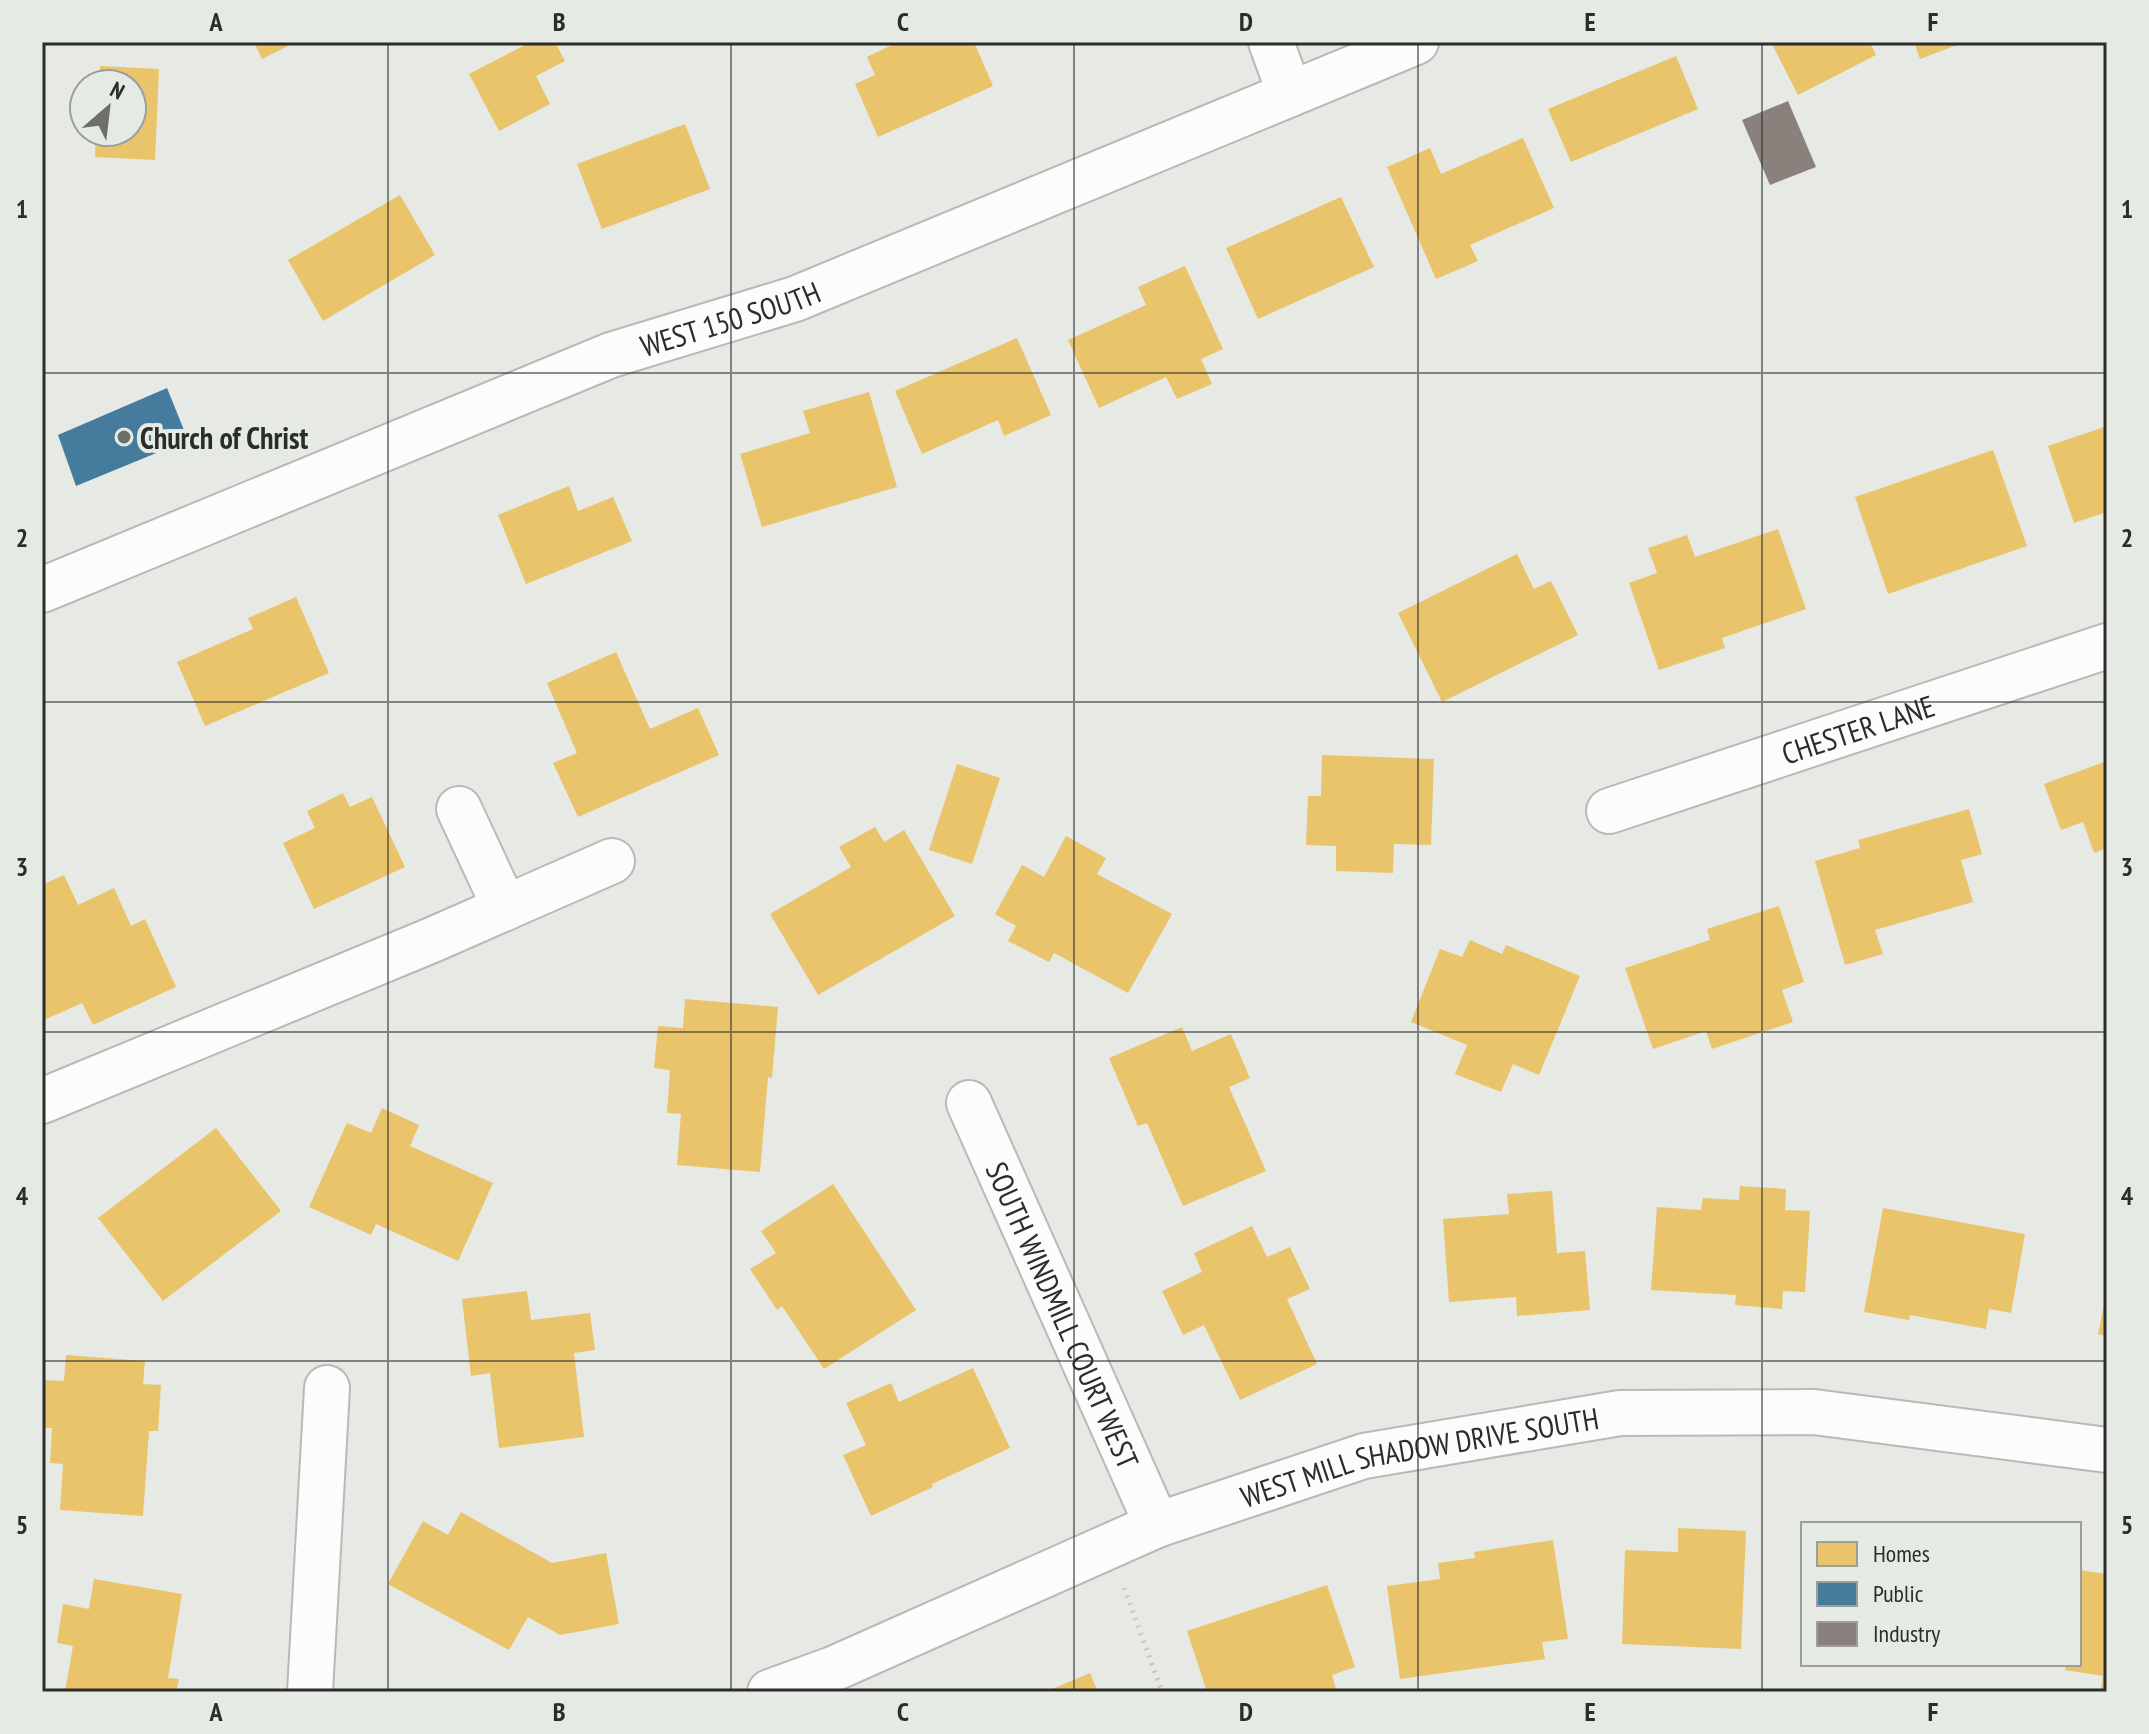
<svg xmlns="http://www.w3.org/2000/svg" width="2149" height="1734" font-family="'PT Sans Narrow',sans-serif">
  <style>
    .homes { fill: #e9c46a }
    .public { fill: #457b9d }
    .industry { fill: #8a817c }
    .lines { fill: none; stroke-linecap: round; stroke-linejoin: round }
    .minor-casing { stroke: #b9bab7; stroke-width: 48 }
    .path { stroke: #c6c7c6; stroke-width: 5; stroke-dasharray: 2 6; stroke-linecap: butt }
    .minor { stroke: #fbfcfb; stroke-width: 44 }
    .grid { fill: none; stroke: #2b2d2b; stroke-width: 2; stroke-opacity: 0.55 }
    .poi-dot { fill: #6d6f6c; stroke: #e6eae4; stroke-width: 3 }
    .labels { text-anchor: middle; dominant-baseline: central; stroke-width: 8; stroke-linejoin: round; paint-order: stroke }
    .street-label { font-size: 30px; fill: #2b2d2b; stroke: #e6eae4 }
    .poi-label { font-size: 30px; font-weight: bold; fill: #2b2d2b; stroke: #e6eae4; text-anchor: start }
    .neatline { fill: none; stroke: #2b2d2b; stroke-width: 3 }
    .grid-label { font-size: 26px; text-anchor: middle; font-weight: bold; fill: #2b2d2b }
  </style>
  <rect width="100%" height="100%" fill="#e7e9e5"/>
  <g class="homes">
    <path d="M 254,42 L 296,42 L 262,59 Z"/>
    <path d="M 531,42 L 555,42 L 565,61 L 536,76 L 550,104 L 499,131 L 469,74 Z"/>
    <path d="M 898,42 L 974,42 L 993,86 L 878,137 L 855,84 L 875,75 L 867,57 Z"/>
    <path d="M 1771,42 L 1870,42 L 1876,55 L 1798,95 Z"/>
    <path d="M 1914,42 L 1965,42 L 1920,59 Z"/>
    <path d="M 1676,56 L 1698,109 L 1571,162 L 1548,109 Z"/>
    <path d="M 100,66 L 159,69 L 155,160 L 95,157 L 96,132 L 132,132 L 132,84 L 99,84 Z"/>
    <path d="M 685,124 L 710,189 L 602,229 L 577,164 Z"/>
    <path d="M 1523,138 L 1554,208 L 1470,245 L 1478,261 L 1436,279 L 1387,167 L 1430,148 L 1441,174 Z"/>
    <path d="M 400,195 L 435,255 L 323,321 L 288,260 Z"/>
    <path d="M 1341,197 L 1374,267 L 1258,319 L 1226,248 Z"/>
    <path d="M 1185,266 L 1223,349 L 1201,359 L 1212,384 L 1177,399 L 1166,377 L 1099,408 L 1068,340 L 1146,305 L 1138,287 Z"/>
    <path d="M 1017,338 L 1051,415 L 1004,436 L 998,420 L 922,454 L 895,391 Z"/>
    <path d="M 869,392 L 897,487 L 762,527 L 740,454 L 810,433 L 803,411 Z"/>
    <path d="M 2107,426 L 2107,512 L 2074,523 L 2048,446 Z"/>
    <path d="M 1993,450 L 2027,546 L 1888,594 L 1855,497 Z"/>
    <path d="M 569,486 L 578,511 L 613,497 L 632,541 L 526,584 L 498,515 Z"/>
    <path d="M 1778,529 L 1806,609 L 1722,638 L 1725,648 L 1659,670 L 1629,583 L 1657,573 L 1648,548 L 1687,535 L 1695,557 Z"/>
    <path d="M 1517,554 L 1534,589 L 1551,581 L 1578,635 L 1442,702 L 1398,613 Z"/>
    <path d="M 296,597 L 329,673 L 205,726 L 177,662 L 253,629 L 248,618 Z"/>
    <path d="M 616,652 L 650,729 L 698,708 L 719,755 L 578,817 L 553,763 L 577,753 L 547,683 Z"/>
    <path d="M 1322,755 L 1434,759 L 1431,845 L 1394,844 L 1393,873 L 1336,871 L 1336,846 L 1306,845 L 1308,796 L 1321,796 Z"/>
    <path d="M 2107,761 L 2107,848 L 2094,853 L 2083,822 L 2061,830 L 2044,784 Z"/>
    <path d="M 957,764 L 1000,778 L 972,864 L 929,850 Z"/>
    <path d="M 343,793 L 350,807 L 372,797 L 405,867 L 314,909 L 283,843 L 315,828 L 307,811 Z"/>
    <path d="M 1969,809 L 1982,854 L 1961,860 L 1973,902 L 1875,930 L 1883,954 L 1845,965 L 1815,861 L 1860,848 L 1858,840 Z"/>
    <path d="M 875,827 L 884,842 L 904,830 L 955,916 L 818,995 L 770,914 L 851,867 L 839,847 Z"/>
    <path d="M 1066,836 L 1106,858 L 1097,874 L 1172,914 L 1128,993 L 1054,953 L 1049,962 L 1008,941 L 1016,926 L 995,914 L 1022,865 L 1044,877 Z"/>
    <path d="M 64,875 L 78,905 L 114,888 L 131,926 L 145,919 L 176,987 L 93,1025 L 82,1003 L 42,1021 L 42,885 Z"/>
    <path d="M 1779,906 L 1804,982 L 1782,990 L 1793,1022 L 1712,1049 L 1706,1031 L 1653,1049 L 1625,968 L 1710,940 L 1707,929 Z"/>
    <path d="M 1470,940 L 1502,954 L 1506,945 L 1580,976 L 1539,1075 L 1513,1064 L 1501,1092 L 1455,1074 L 1467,1045 L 1411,1022 L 1440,949 L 1462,957 Z"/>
    <path d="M 685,999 L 778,1007 L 772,1078 L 768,1077 L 760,1172 L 677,1165 L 681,1114 L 667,1113 L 670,1070 L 654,1068 L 658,1026 L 683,1028 Z"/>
    <path d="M 1182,1027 L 1192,1051 L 1231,1034 L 1250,1078 L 1229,1087 L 1266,1171 L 1183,1206 L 1147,1123 L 1138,1126 L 1109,1058 Z"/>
    <path d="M 382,1108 L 419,1125 L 410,1146 L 493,1183 L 458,1261 L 376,1224 L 371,1235 L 309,1207 L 347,1123 L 371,1133 Z"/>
    <path d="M 216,1128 L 281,1211 L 163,1301 L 98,1218 Z"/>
    <path d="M 833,1184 L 916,1310 L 824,1369 L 782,1306 L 777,1310 L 750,1269 L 776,1253 L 761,1231 Z"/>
    <path d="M 1740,1186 L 1786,1189 L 1785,1210 L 1810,1211 L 1805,1292 L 1783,1291 L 1782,1309 L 1735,1305 L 1736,1295 L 1651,1290 L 1657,1207 L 1701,1210 L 1703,1198 L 1739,1200 Z"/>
    <path d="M 1552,1191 L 1557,1253 L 1585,1251 L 1590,1310 L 1517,1316 L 1516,1297 L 1449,1302 L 1443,1219 L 1509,1214 L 1507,1194 Z"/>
    <path d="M 1883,1208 L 2025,1234 L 2011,1313 L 1989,1309 L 1986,1329 L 1910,1315 L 1909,1320 L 1864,1312 Z"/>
    <path d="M 1252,1226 L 1267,1257 L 1290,1247 L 1310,1289 L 1287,1299 L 1317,1364 L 1240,1400 L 1204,1325 L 1183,1335 L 1162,1291 L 1202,1272 L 1194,1253 Z"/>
    <path d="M 527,1291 L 531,1320 L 590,1313 L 595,1350 L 574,1353 L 584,1437 L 499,1448 L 490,1373 L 471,1376 L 462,1299 Z"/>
    <path d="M 2106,1295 L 2107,1295 L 2107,1336 L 2098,1334 Z"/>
    <path d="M 66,1355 L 145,1361 L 143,1384 L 161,1385 L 158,1431 L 149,1431 L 143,1516 L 60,1510 L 63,1464 L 50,1463 L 52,1428 L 42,1428 L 42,1380 L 64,1381 Z"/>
    <path d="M 973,1368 L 1010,1448 L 932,1484 L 933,1487 L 871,1516 L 843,1455 L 866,1445 L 846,1403 L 891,1383 L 899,1402 Z"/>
    <path d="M 461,1512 L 552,1563 L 606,1553 L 619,1624 L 560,1635 L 528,1617 L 509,1650 L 388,1584 L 423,1521 L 448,1535 Z"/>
    <path d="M 1678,1528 L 1746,1531 L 1741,1649 L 1622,1644 L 1625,1550 L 1678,1552 Z"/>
    <path d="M 1553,1540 L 1568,1639 L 1542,1642 L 1545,1659 L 1400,1679 L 1387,1586 L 1440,1579 L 1438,1563 L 1475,1558 L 1474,1552 Z"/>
    <path d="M 2079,1570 L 2107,1574 L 2107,1690 L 2101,1689 L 2103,1676 L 2065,1670 L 2066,1664 L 2079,1664 Z"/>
    <path d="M 94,1579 L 182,1594 L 168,1678 L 179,1679 L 176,1692 L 65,1692 L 73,1646 L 57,1643 L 63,1604 L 89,1609 Z"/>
    <path d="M 1327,1585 L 1355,1667 L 1332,1675 L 1337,1692 L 1207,1692 L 1187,1631 Z"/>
    <path d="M 1090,1673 L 1098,1692 L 1045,1692 Z"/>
  </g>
  <path class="public" d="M 167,388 L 188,440 L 76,486 L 58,435 Z"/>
  <path class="industry" d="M 1788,101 L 1816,167 L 1770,185 L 1742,120 Z"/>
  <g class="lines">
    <g class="minor-casing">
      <g id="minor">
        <path d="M 1271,42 L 1290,94"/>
        <path id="s1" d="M 42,590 L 611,355 L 795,299 L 1416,42"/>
        <path d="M 459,809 L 505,908"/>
        <path id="s2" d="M 1609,811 L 2107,646"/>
        <path d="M 42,1101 L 432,940 L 612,861"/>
        <path id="s3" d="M 969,1103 L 1157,1525"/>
        <path d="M 310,1692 L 327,1388"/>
        <path id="s4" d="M 770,1692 L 833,1669 L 1157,1525 L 1364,1456 L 1620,1413 L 1814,1412 L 2107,1450"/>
      </g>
    </g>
    <path class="path" d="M 1124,1588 L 1162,1692"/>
    <use href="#minor" class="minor"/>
  </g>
  <path class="grid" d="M 388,42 L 388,1692M 731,42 L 731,1692M 1074,42 L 1074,1692M 1418,42 L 1418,1692M 1762,42 L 1762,1692M 42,373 L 2107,373M 42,702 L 2107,702M 42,1032 L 2107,1032M 42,1361 L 2107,1361"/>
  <circle class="poi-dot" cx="124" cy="437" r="8"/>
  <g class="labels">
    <g class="street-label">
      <text stroke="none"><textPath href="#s1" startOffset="740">WEST 150 SOUTH</textPath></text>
      <text stroke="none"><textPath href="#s2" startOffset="262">CHESTER LANE</textPath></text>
      <text stroke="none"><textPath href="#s3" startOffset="232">SOUTH WINDMILL COURT WEST</textPath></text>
      <text stroke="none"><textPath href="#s4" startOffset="694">WEST MILL SHADOW DRIVE SOUTH</textPath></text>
    </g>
    <g class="poi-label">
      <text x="140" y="437">Church of Christ</text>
    </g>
  </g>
  <rect width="2149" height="1734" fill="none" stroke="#e6eae4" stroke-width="88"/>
  <rect x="1801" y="1522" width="280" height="144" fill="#e6eae4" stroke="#9b9e9a" stroke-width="2"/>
  <rect x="1817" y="1542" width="40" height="24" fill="#e9c46a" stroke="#9b9e9a" stroke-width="2"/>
  <text x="1873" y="1562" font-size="24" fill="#2b2d2b">Homes</text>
  <rect x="1817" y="1582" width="40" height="24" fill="#457b9d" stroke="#9b9e9a" stroke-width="2"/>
  <text x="1873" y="1602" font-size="24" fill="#2b2d2b">Public</text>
  <rect x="1817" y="1622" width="40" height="24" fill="#8a817c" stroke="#9b9e9a" stroke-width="2"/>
  <text x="1873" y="1642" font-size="24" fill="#2b2d2b">Industry</text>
  <g transform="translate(108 108) rotate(28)"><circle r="38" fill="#e6eae4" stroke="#9b9e9a" stroke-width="2"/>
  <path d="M0-6L14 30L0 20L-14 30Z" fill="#6d6f6c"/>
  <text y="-12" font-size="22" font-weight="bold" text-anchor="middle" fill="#2b2d2b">N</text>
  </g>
  <rect x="44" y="44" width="2061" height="1646" class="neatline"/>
  <g class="grid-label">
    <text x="216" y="31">A</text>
    <text x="559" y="31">B</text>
    <text x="903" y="31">C</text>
    <text x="1246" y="31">D</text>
    <text x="1590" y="31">E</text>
    <text x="1933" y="31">F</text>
    <text x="22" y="218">1</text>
    <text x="2127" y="218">1</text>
    <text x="22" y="547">2</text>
    <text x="2127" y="547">2</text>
    <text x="22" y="876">3</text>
    <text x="2127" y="876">3</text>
    <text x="22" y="1205">4</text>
    <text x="2127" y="1205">4</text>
    <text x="22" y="1534">5</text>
    <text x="2127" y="1534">5</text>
    <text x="216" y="1721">A</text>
    <text x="559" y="1721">B</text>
    <text x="903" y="1721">C</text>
    <text x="1246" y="1721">D</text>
    <text x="1590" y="1721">E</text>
    <text x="1933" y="1721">F</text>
  </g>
</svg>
